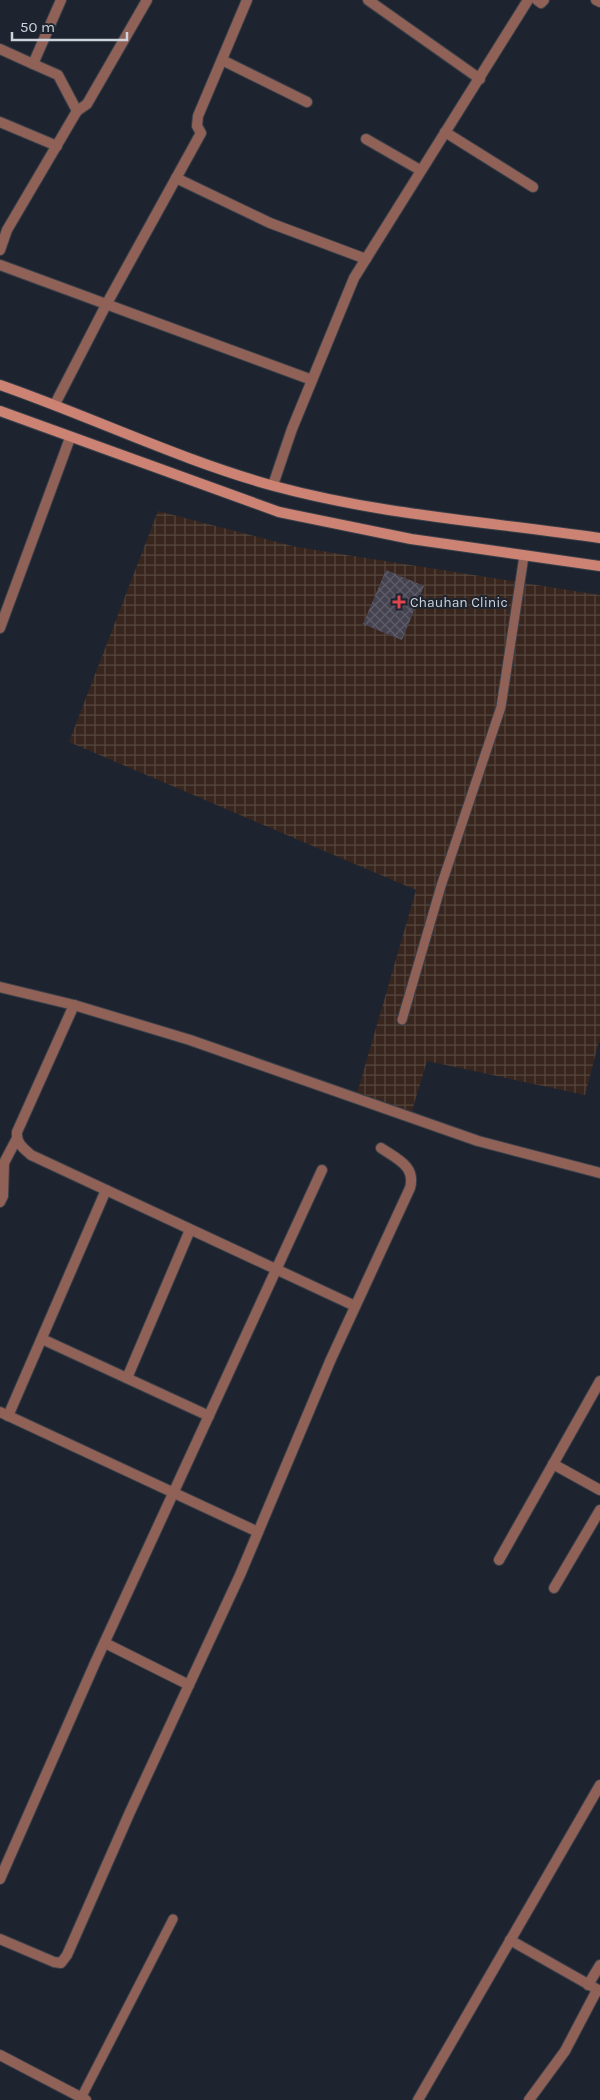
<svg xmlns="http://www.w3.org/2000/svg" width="600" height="2100" font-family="Karla,sans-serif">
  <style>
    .industrial { fill: url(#industrial-grid) }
    .building { fill: url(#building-cross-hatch) }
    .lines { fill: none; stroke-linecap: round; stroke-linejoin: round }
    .lane-casing { stroke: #3a404a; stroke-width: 11 }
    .street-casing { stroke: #3a404a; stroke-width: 12 }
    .secondary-casing { stroke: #3a404a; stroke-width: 12 }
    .lane { stroke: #906157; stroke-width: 9 }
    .street { stroke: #906157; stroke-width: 10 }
    .secondary { stroke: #cd8373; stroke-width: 10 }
    .health-dot { fill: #e0444e; stroke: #1e242f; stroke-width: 2 }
    .labels { text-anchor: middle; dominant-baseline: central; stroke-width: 4; stroke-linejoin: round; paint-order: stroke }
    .poi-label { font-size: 14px; fill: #ced2da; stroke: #1e242f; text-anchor: start }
  </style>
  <defs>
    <pattern id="industrial-grid" width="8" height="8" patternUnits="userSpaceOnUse" patternTransform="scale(1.25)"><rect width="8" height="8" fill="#38261e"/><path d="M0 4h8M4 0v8" fill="none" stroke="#54453e"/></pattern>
    <pattern id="building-cross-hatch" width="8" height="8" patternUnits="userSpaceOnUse" patternTransform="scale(1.25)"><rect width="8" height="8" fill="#454350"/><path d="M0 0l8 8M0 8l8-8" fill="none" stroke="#5f5d69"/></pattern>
  </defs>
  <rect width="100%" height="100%" fill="#1e242f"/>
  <path class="industrial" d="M 158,511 L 296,547 L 600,595 L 600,1037 L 585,1095 L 427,1061 L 411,1114 L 356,1097 L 416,890 L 69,742 Z"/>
  <path class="building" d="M 386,570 L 424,586 L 402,640 L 363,624 Z"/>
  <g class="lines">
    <g class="lane-casing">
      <g id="lane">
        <path d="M 402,1020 L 441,886 L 501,707 L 524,556"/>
        <path d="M 81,2098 L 173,1919"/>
      </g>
    </g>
    <g class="street-casing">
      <g id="street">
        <path d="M 368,0 L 480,79"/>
        <path d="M 537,0 L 541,3 L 544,0"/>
        <path d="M 596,0 L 600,2"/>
        <path d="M 0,49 L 33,64"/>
        <path d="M 222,60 L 307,102"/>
        <path d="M 77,111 L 87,104 L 147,0"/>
        <path d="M 0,122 L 57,146"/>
        <path d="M 445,132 L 533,187"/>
        <path d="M 366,139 L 420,170"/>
        <path d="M 176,178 L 270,223 L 366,259"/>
        <path d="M 0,250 L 7,230 L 77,111 L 58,75 L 33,64 L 61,0"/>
        <path d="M 0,265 L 312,380"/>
        <path d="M 55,404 L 106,305 L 201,133 L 197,126 L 198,116 L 247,0"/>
        <path d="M 273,485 L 292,429 L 354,278 L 528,0"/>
        <path d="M 0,628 L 70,438"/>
        <path d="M 0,987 L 74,1005 L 190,1040 L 478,1141 L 600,1173"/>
        <path d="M 74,1005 L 17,1132 C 16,1143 23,1148 31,1155 L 355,1306"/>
        <path d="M 0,1202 L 3,1196 L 4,1163 L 16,1140"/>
        <path d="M 42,1339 L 209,1416"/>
        <path d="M 127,1378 L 190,1230"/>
        <path d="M 0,1412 L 258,1532"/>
        <path d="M 8,1416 L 106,1190"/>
        <path d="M 553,1464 L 600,1490"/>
        <path d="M 499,1560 L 600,1381"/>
        <path d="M 554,1588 L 600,1510"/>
        <path d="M 105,1643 L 189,1685"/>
        <path d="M 0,1879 L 95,1663 L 322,1170"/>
        <path d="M 0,1939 L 54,1962 L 61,1963 L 67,1955 L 130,1812 L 240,1575 L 331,1359 L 410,1188 C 416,1166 397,1159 381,1148"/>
        <path d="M 510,1940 L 600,1991"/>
        <path d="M 588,1985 L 600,1965"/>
        <path d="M 0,2055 L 86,2100"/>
        <path d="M 418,2100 L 600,1785"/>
        <path d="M 529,2100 L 565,2051 L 597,1990"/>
      </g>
    </g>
    <g class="secondary-casing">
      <g id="secondary">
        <path d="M 0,385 C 92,417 180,460 274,486 C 381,515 491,522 600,538"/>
        <path d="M 0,411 L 279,512 L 411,539 L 600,566"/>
      </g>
    </g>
    <use href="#lane" class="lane"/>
    <use href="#street" class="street"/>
    <use href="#secondary" class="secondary"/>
  </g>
  <path class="health-dot" d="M396.5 594.5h5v5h5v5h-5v5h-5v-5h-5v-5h5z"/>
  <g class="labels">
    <g class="poi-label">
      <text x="410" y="602">Chauhan Clinic</text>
    </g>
  </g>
  <path d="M12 32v8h115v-8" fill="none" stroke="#ced2da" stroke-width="2.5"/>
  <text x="20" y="32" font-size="15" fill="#ced2da" stroke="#1e242f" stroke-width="4" paint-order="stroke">50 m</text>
</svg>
